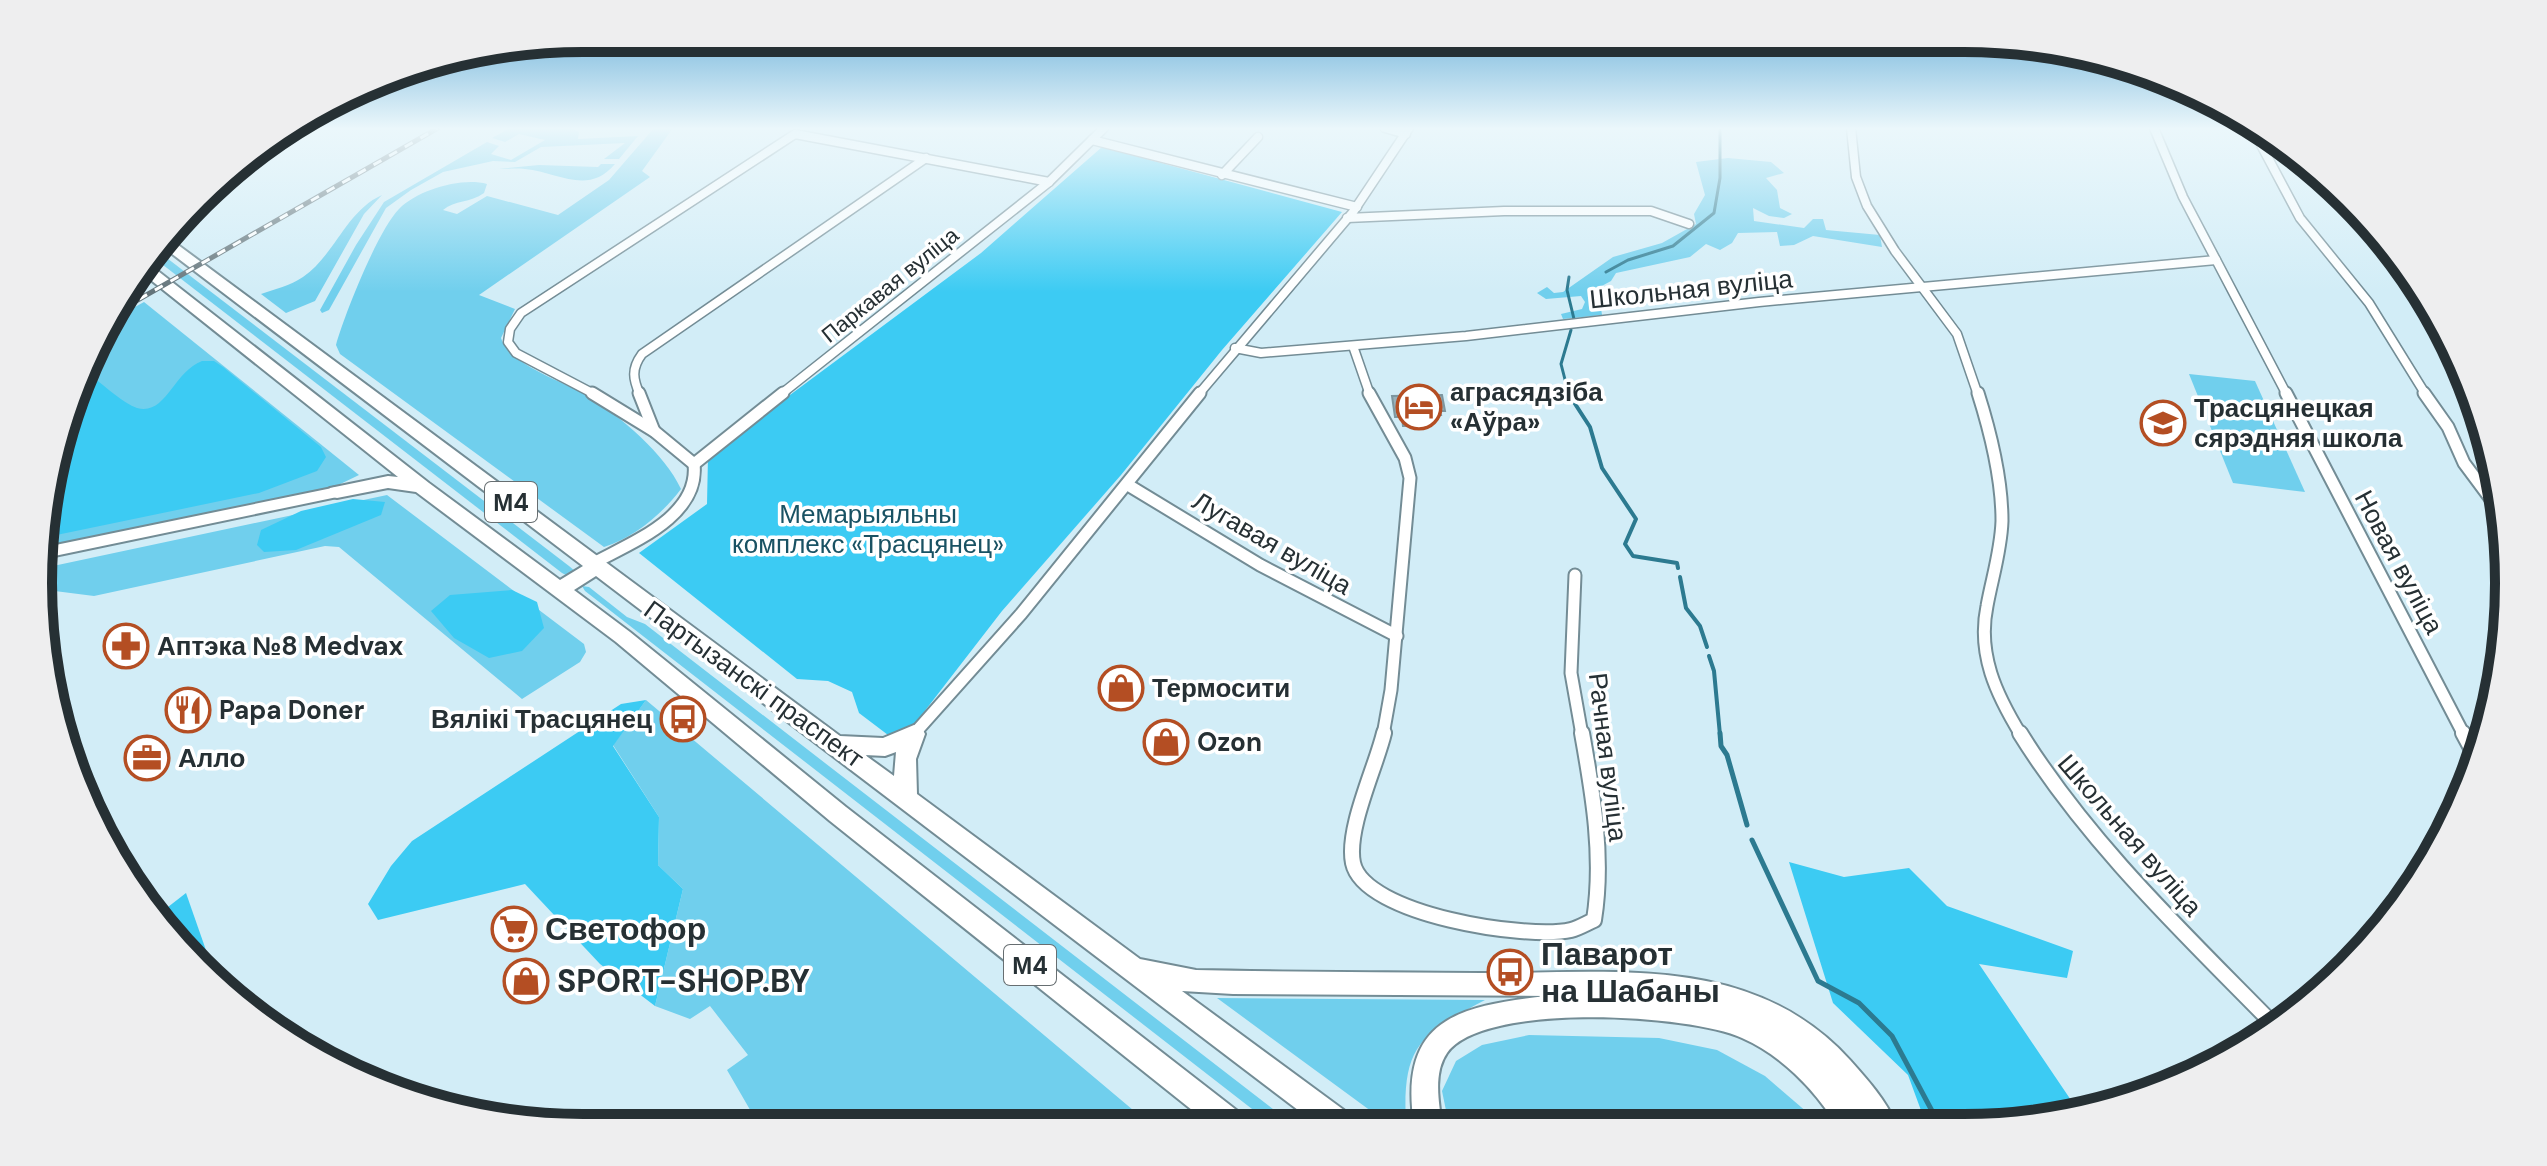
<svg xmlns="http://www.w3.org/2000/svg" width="2547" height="1166" font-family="'DM Sans',sans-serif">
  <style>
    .green { fill: #70cfed }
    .forest { fill: #3ccbf3 }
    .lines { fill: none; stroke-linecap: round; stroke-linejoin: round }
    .stream-far2 { stroke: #2c7a90; stroke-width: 3 }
    .stream-far1 { stroke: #2c7a90; stroke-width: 4 }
    .stream { stroke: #2c7a90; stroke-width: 5 }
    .building { fill: #97b1ba; stroke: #7d969f; stroke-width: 2 }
    .street-far2-casing { stroke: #738c95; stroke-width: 11 }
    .street-far1-casing { stroke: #738c95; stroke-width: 15 }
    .street-casing { stroke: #738c95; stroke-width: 18 }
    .secondary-casing { stroke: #738c95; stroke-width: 4 }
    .highway-casing { stroke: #738c95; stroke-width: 4 }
    .street-far2 { stroke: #fff; stroke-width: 8 }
    .street-far1 { stroke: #fff; stroke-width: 11 }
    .street { stroke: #fff; stroke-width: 14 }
    .secondary { fill: #fff; fill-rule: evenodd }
    .highway { fill: #fff; fill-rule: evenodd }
    .rail-casing { stroke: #64747a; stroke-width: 5 }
    .rail { stroke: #fff; stroke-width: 3; stroke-dasharray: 9; stroke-linecap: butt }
    .labels { text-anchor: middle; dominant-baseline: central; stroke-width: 7; stroke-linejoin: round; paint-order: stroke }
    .far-street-label { font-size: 22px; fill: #263034; stroke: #fff }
    .shield { fill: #fff; stroke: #676e71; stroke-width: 2 }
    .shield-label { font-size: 24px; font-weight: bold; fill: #263034 }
    .street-label { font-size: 26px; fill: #263034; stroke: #fff }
    .poi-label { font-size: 26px; font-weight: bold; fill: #263034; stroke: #fff; text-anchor: start }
    .park-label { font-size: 26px; fill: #195263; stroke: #fff }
    .near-poi-label { font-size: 32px; font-weight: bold; fill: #263034; stroke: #fff; text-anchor: start }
    .rim { fill: none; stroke: #263034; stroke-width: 10 }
  </style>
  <rect width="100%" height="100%" fill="#d2edf7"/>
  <g class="green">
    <path d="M 510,128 L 570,128 L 579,132 L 578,139 L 638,136 L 619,159 L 604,159 L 625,143 L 541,147 L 515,162 L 493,161 L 443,172 L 411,190 L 386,208 L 329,310 L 322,313 L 320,310 L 356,245 L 384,202 L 487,142 L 499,146 L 491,154 L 511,160 L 545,140 L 519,134 L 505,142 L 492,138 Z"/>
    <path d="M 654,128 L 673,128 L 642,171 L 650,177 L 479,295 L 515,309 L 501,338 C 509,365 565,382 588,396 C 621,417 665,454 681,489 C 662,514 635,537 604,547 L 340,354 L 336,345 C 344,316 378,230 399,209 C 418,190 461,177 487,184 L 484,193 C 470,203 455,200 443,210 L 457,214 L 487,196 L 558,215 L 609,180 Z"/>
    <path d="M 1728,158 L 1771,162 L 1784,173 L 1766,178 L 1777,190 L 1780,208 L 1792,214 L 1784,218 L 1769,216 L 1753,208 L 1754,221 L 1804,228 L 1813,219 L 1823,219 L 1826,230 L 1880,235 L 1882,247 L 1813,236 L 1794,245 L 1780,246 L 1777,232 L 1738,233 L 1732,243 L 1720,250 L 1706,244 L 1690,257 L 1616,273 L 1611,281 L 1598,288 L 1602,315 L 1563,319 L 1561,314 L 1582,309 L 1585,302 L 1581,296 L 1546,299 L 1537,293 L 1547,287 L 1554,293 L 1563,292 L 1613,257 L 1662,243 L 1696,224 L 1694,214 L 1705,195 L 1696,162 Z"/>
    <path d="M 601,164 L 615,164 C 588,196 558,172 525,169 C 516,168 507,169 499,169 L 539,165 L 598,167 Z"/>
    <path d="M 382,195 L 364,214 L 315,301 L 286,313 L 261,294 C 275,289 290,286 303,277 C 335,255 346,211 382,195 Z"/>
    <path d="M 159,252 L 569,566 L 576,572 L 568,576 L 562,573 L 154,258 Z"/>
    <path d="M 144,302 L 359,475 L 330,489 L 42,547 L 48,477 L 106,323 Z"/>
    <path d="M 2189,374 L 2255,381 L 2305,492 L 2233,483 Z"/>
    <path d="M 387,495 L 584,644 L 586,652 L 580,662 L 522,699 L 339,547 L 325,546 L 94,596 L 39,589 L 39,569 Z"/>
    <path d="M 582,586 L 589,587 L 627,617 L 645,624 L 1295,1126 L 1274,1126 L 585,591 Z"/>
    <path d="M 646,700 L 1152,1126 L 760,1127 L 727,1070 L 748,1055 L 710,1006 L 690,1019 L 655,1006 L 683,889 L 658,865 L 659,817 L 613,745 Z"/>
    <path d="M 1217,998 L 1485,1000 C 1419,1035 1402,1046 1406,1125 L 1390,1125 Z"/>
    <path d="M 1529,1035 L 1659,1038 L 1717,1050 L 1765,1076 L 1808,1113 L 1814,1124 L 1449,1125 L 1442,1091 L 1456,1061 L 1482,1045 Z"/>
  </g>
  <g class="forest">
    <path d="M 1102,147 L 1342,212 L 1222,350 L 1121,475 L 1002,611 L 917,721 L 904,734 L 892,738 L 859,713 L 852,692 L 828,681 L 797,679 L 639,553 L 707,504 L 708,456 L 981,253 Z"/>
    <path d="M 202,361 L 214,361 L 223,367 L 321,447 L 326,457 L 317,471 L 259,493 L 42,538 L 48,477 L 85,380 L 94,378 C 106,387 123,403 137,408 C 166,416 173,372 202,361 Z"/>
    <path d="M 353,499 L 385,502 L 381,515 L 296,550 L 264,552 L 257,545 L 261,530 L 301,511 Z"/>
    <path d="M 512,590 L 537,602 L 544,628 L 522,651 L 489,658 L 454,638 L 431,611 L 450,595 Z"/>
    <path d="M 646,700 L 613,746 L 659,817 L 658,865 L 683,889 L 655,1006 L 600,964 L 525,884 L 378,920 L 368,904 L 391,866 L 412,841 L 621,704 Z"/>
    <path d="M 1789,862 L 1844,877 L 1909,868 L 1947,906 L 2073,951 L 2067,978 L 1979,964 L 2079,1112 L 2036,1123 L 1926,1124 L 1908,1075 L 1833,1003 Z"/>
    <path d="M 186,893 L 215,976 L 212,978 L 159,914 Z"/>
  </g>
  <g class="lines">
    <g class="stream-far2">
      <path d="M 1606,272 L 1628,260 L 1673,246 L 1714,213 L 1720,178 L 1720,130"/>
      <path d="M 1569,277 L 1567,290 L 1574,319"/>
      <path d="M 1569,395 L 1561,364 L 1571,330"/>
    </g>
    <g class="stream-far1">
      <path d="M 1568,393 L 1590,427 L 1602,468 L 1636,519 L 1625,544 L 1633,556 L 1677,563 L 1678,568"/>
      <path d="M 1680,577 L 1686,608 L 1700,626 L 1707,647"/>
      <path d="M 1709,656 L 1714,671 L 1720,735"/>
    </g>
    <g class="stream">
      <path d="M 1720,733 L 1721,746 L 1727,755 L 1747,825"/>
      <path d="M 1752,840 L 1818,981 L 1859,1003 L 1892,1036 L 1939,1124"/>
    </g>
  </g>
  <path class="building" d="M 1442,395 L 1445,411 L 1440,411 L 1441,415 L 1415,415 L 1417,426 L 1403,426 L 1402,417 L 1395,417 L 1392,396 Z"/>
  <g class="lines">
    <g class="street-far2-casing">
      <g id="street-far2">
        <path d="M 1385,128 L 1406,134"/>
        <path d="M 1851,128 L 1856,177 L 1867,206 L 1895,251 L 1957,334 L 1978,395"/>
        <path d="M 2154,128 L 2183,197 L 2287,395"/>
        <path d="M 2252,128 L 2300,218 L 2369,303 L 2426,395"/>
        <path d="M 1092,140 L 1357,207"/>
        <path d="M 1222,175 L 1258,137"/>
        <path d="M 1347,218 L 1504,211 L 1651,211 L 1689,224"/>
        <path d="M 1353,346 L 1370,395"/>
        <path d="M 1235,348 L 1261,353 L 1466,336 L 1759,302 L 2216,260"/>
        <path d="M 596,395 L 516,353 L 508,342 L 510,329 L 521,313 L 795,134 L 1049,182"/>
        <path d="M 640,395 C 633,379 631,369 642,354 L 926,158"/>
        <path d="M 780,395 L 1049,182 L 1104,128"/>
        <path d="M 1198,395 L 1353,212 L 1409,128"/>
      </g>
    </g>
    <g class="street-far1-casing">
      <g id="street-far1">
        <path d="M 592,393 L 654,431 L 694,464"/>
        <path d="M 639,393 L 654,431"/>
        <path d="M 1369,393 L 1405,458 L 1410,478 L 1391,690 L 1383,735"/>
        <path d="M 1978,393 C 1991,434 2002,478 2002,521 C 2001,551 1992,578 1987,606 C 1977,654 1996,694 2021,735"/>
        <path d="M 2286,393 L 2464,735"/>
        <path d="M 2424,393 L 2448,427 L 2464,463 L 2502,514"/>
        <path d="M 694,464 L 783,393"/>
        <path d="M 1128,485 L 1260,565 L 1397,636"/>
        <path d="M 592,564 C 630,543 700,517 694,464"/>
        <path d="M 1575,575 L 1571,673 L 1582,735"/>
        <path d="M 914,734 L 1021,614 L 1200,393"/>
      </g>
    </g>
    <g class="street-casing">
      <g id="street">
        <path d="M 1384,733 C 1376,767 1346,829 1353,863 C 1364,915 1528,940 1571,930 C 1579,928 1587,923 1594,920 C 1604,858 1593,794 1582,733"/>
        <path d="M 2020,733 C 2089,844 2185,934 2276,1027"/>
        <path d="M 2463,733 L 2477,759"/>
      </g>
    </g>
    <g class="secondary-casing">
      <path id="secondary" d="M 337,487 L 342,488 L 344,492 L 342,496 L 40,559 L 41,548 Z"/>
    </g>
    <g class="highway-casing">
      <path id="highway" d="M 170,239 L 840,736 L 883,738 L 914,725 L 922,728 L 925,734 L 916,759 L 917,794 L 1140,959 L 1196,970 C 1291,972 1386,972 1481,973 C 1612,974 1752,952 1850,1060 C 1867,1079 1886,1100 1896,1124 L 1836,1124 C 1814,1089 1781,1055 1742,1038 C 1689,1014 1483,1002 1447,1053 C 1433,1073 1439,1103 1442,1125 L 1414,1125 C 1398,1019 1458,1006 1547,996 L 1233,994 L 1182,991 L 1352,1116 L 1356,1125 L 1319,1126 L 596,576 L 574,590 L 630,632 L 846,807 L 1244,1116 L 1248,1126 L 1212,1126 L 830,821 L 616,642 L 416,492 L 388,488 L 337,498 L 330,496 L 328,492 L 330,488 L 388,476 L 398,477 L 142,273 L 149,264 L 429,483 L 560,580 L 583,566 L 163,247 ZM 896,752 L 894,776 L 865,755 L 885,756 Z"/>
    </g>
    <use href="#street-far2" class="street-far2"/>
    <use href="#street-far1" class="street-far1"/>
    <use href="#street" class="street"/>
    <use href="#secondary" class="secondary"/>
    <use href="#highway" class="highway"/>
    <g class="rail-casing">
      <path id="rail" d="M 108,317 L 438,128"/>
    </g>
    <use href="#rail" class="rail"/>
  </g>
  <linearGradient id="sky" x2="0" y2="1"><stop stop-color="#5da9d5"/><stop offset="0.44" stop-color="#ebf7fb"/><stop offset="1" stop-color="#ebf7fb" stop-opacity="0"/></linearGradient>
  <rect width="2547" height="292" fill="url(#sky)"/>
  <defs>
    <g id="hotel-ring" transform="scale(2.3)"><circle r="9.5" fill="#fff" stroke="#b44e23" stroke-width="1.5"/><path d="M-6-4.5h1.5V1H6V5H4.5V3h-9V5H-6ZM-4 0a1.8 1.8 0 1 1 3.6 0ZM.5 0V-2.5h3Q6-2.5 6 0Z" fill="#b44e23"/></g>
    <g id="school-ring" transform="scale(2.3)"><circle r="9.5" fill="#fff" stroke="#b44e23" stroke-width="1.5"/><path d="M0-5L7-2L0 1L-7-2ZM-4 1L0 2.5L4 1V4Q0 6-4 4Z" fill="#b44e23"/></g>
    <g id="pharmacy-ring" transform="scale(2.3)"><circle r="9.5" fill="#fff" stroke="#b44e23" stroke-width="1.5"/><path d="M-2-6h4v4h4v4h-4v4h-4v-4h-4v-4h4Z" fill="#b44e23"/></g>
    <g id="shop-ring" transform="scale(2.3)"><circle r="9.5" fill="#fff" stroke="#b44e23" stroke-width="1.5"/><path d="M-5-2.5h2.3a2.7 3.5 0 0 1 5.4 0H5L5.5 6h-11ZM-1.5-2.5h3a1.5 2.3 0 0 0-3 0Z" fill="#b44e23"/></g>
    <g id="restaurant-ring" transform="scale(2.3)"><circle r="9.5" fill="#fff" stroke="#b44e23" stroke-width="1.5"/><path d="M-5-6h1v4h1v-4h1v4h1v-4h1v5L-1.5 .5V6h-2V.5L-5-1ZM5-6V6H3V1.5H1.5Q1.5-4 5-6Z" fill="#b44e23"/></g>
    <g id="bus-ring" transform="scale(2.3)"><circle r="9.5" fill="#fff" stroke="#b44e23" stroke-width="1.5"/><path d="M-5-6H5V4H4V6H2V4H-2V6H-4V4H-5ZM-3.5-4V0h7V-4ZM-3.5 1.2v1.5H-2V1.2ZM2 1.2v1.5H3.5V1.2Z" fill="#b44e23"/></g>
    <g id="office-ring" transform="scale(2.3)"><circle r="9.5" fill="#fff" stroke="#b44e23" stroke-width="1.5"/><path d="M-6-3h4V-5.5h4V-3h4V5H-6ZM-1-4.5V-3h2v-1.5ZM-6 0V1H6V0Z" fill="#b44e23"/></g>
    <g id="supermarket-ring" transform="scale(2.3)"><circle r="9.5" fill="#fff" stroke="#b44e23" stroke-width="1.5"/><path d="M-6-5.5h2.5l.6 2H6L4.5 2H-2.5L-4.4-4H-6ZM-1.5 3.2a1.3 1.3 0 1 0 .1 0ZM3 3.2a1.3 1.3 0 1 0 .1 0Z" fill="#b44e23"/></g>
  </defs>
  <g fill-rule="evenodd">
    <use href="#hotel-ring" x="1419" y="407"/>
    <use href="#school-ring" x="2163" y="423"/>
    <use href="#pharmacy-ring" x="126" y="646"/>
    <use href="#shop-ring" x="1121" y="688"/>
    <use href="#restaurant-ring" x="188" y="710"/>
    <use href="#bus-ring" x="683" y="719"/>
    <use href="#shop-ring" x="1166" y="742"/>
    <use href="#office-ring" x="147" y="758"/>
    <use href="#supermarket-ring" x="514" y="929"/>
    <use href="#bus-ring" x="1510" y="972"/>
    <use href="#shop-ring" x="526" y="981"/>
  </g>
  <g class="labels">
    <g class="far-street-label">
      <text transform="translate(890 285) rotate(-39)">Паркавая вуліца</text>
    </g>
    <g class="shield">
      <rect x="485" y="482" width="52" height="40" rx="6"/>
      <rect x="1004" y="945" width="52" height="40" rx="6"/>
    </g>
    <g class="shield-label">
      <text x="511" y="502">М4</text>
      <text x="1030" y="965">М4</text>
    </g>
    <g class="street-label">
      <text transform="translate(1691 289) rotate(-6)">Школьная вуліца</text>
      <text transform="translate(1272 543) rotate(30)">Лугавая вуліца</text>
      <text transform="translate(2399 562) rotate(62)">Новая вуліца</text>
      <text transform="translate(754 684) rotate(36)">Партызанскі праспект</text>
      <text transform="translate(1608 757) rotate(83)">Рачная вуліца</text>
      <text transform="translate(2130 835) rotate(49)">Школьная вуліца</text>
    </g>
    <g class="poi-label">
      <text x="1450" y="392">аграсядзіба<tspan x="1450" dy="30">«Аўра»</tspan></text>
      <text x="2194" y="408">Трасцянецкая<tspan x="2194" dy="30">сярэдняя школа</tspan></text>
      <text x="157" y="646">Аптэка №8 Medvax</text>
      <text x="1152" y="688">Термосити</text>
      <text x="219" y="710">Papa Doner</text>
      <text x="652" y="719" text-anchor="end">Вялікі Трасцянец</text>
      <text x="1197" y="742">Ozon</text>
      <text x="178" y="758">Алло</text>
    </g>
    <g class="park-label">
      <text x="868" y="514">Мемарыяльны<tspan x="868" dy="30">комплекс «Трасцянец»</tspan></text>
    </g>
    <g class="near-poi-label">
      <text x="545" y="929">Светофор</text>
      <text x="1541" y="954">Паварот<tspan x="1541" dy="37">на Шабаны</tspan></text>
      <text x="557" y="981">SPORT-SHOP.BY</text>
    </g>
  </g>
  <path d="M0 0H2547V1166H0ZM583 52H1964A531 531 0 0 1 2495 583V583A531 531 0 0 1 1964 1114H583A531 531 0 0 1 52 583V583A531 531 0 0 1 583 52Z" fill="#eeeeef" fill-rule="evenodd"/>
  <path class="rim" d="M583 52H1964A531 531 0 0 1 2495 583V583A531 531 0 0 1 1964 1114H583A531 531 0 0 1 52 583V583A531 531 0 0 1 583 52Z"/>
</svg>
